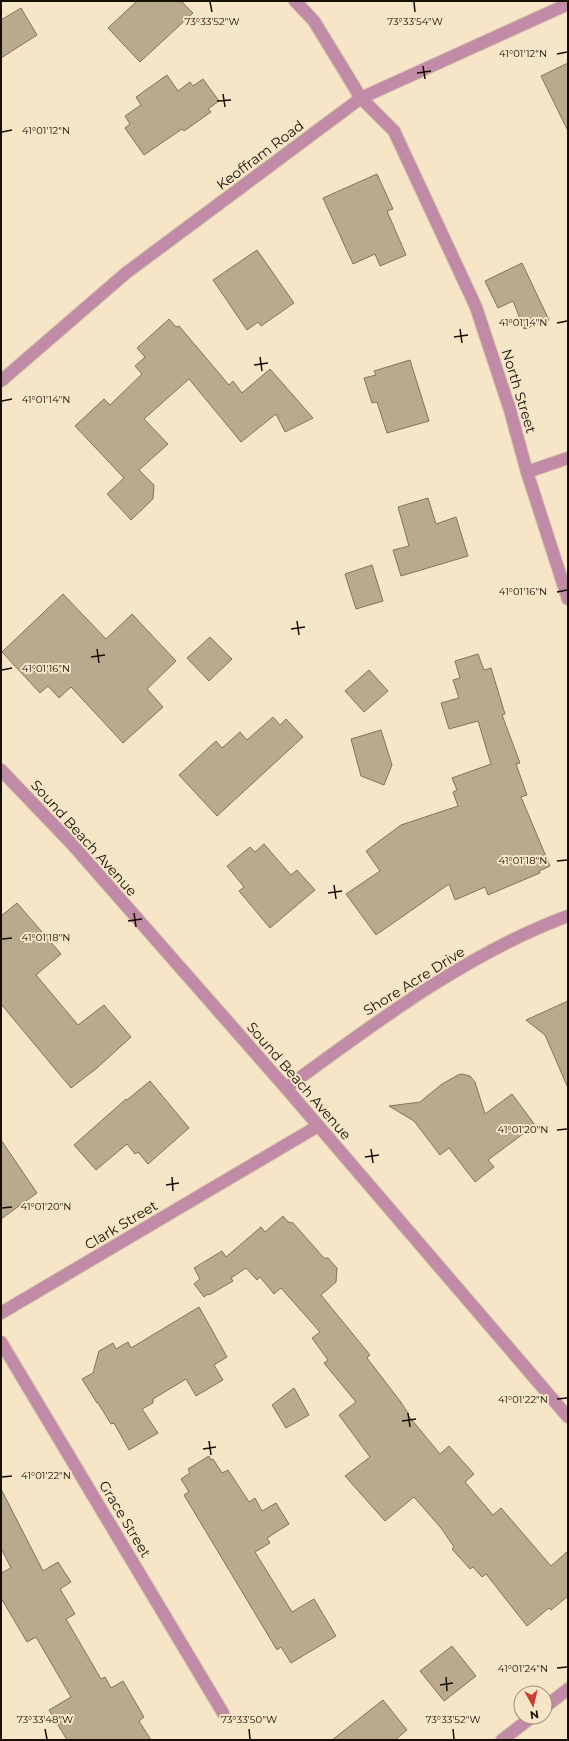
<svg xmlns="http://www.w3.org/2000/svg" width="569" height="1741" font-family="Montserrat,sans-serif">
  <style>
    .building { fill: #b9a98d; stroke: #837459 }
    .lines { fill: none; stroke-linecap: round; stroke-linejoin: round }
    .street-casing { stroke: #d2c3a8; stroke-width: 14 }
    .street { stroke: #c18aa7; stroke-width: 12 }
    .ticks { fill: none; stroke: #150f05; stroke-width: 1.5 }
    .labels { text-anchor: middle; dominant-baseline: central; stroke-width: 4; stroke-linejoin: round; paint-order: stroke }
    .street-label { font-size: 14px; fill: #150f05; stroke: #f6e5c7 }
    .ticks-label { font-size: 10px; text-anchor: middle; fill: #150f05; stroke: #f6e5c7; stroke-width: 4; stroke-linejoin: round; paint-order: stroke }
  </style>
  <rect width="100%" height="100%" fill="#f6e5c7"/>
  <g class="building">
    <path d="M 137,1 L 181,1 L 193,13 L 140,62 L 108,28 Z"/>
    <path d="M 21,8 L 37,35 L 1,58 L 1,20 Z"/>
    <path d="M 568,63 L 568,131 L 541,76 Z"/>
    <path d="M 167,75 L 178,91 L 190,82 L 193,86 L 203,79 L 219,101 L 208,109 L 211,112 L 184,131 L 182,129 L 144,155 L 125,128 L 130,124 L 125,116 L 141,105 L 136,97 Z"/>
    <path d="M 377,174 L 393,209 L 387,211 L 406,255 L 380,266 L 375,254 L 353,264 L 323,198 Z"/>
    <path d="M 257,250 L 294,303 L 261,326 L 258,322 L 247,330 L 213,280 Z"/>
    <path d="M 522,263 L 549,320 L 524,329 L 513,301 L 498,308 L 485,281 Z"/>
    <path d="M 169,319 L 175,326 L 177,327 L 179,326 L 229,385 L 233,381 L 242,393 L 270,369 L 313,418 L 285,432 L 276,414 L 241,442 L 189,379 L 144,419 L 168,444 L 139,470 L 154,485 L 153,499 L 131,520 L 107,494 L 124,478 L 75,426 L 104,399 L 110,405 L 142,374 L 135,366 L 145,357 L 137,348 Z"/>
    <path d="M 410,360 L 429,421 L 387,433 L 377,402 L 372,403 L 364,378 L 376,375 L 374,371 Z"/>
    <path d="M 428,498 L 436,524 L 456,517 L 468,556 L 401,576 L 393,550 L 409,546 L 398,507 Z"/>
    <path d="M 372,565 L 383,601 L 356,609 L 345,574 Z"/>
    <path d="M 63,594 L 106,639 L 132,614 L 176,661 L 147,689 L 163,707 L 123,743 L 71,687 L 59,698 L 48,686 L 40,693 L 2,652 Z"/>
    <path d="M 210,637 L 232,659 L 209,681 L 187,658 Z"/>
    <path d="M 478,654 L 484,670 L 491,668 L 505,714 L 502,715 L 520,763 L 516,764 L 527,795 L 521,797 L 550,866 L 539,871 L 540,873 L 488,895 L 485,887 L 455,900 L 449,884 L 376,935 L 346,894 L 380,871 L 366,851 L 401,825 L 458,806 L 453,792 L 457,790 L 452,778 L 491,764 L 478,721 L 449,729 L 441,703 L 459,698 L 453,680 L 460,678 L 455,661 Z"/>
    <path d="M 369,670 L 388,691 L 364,712 L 345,691 Z"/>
    <path d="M 273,717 L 280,725 L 286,719 L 303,737 L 217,816 L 179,775 L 216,741 L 222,748 L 240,732 L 247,740 Z"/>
    <path d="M 381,730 L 392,765 L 384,785 L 361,776 L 351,739 Z"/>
    <path d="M 264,844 L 291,875 L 297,870 L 315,890 L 270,928 L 239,891 L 244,887 L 227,866 L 250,847 L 255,852 Z"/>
    <path d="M 17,903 L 61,954 L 36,975 L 78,1025 L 104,1005 L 131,1037 L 97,1068 L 71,1088 L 1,1004 L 1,916 Z"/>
    <path d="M 568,1001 L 568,1088 L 545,1035 L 526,1020 Z"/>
    <path d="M 462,1074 L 470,1076 L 475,1082 L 485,1114 L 512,1094 L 535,1125 L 488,1160 L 494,1167 L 475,1182 L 449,1148 L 440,1155 L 414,1121 L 389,1106 L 420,1102 L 442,1084 L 458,1075 Z"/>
    <path d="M 150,1081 L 189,1128 L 148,1164 L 138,1152 L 135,1154 L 127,1144 L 96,1170 L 74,1145 L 126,1099 L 127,1100 Z"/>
    <path d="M 1,1140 L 37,1193 L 1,1219 Z"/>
    <path d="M 283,1216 L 288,1222 L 293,1223 L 324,1258 L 328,1258 L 337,1268 L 336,1282 L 321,1295 L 370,1355 L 367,1358 L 400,1401 L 408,1413 L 407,1414 L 440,1454 L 449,1446 L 474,1474 L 465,1482 L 493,1515 L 501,1508 L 551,1566 L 568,1551 L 568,1596 L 551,1610 L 549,1608 L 527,1626 L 486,1574 L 482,1577 L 473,1567 L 470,1569 L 452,1549 L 454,1547 L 441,1528 L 414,1497 L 385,1521 L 345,1476 L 370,1457 L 339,1415 L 356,1402 L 324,1363 L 328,1360 L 312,1338 L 320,1332 L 281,1288 L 274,1294 L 260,1277 L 257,1280 L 246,1268 L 231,1278 L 233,1281 L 209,1295 L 208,1294 L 204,1297 L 194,1284 L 200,1279 L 194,1268 L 222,1251 L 226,1257 L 261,1227 L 265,1232 Z"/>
    <path d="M 199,1307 L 227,1357 L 214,1365 L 223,1380 L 196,1396 L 186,1379 L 153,1399 L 153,1403 L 142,1409 L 158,1433 L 129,1450 L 114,1423 L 111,1424 L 98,1403 L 97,1403 L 82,1379 L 93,1373 L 99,1351 L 113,1343 L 116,1349 L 128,1342 L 131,1348 Z"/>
    <path d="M 294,1388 L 309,1415 L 286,1428 L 272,1405 Z"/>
    <path d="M 209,1456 L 211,1460 L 213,1459 L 222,1473 L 228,1470 L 249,1502 L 255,1498 L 262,1511 L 276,1503 L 289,1524 L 267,1538 L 270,1543 L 255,1552 L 292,1612 L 314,1599 L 336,1636 L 291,1663 L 281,1647 L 277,1650 L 184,1495 L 189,1492 L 181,1479 L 190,1473 L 188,1469 Z"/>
    <path d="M 1,1489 L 43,1571 L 58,1562 L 71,1582 L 60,1589 L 75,1614 L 66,1619 L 101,1679 L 105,1677 L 111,1688 L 123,1681 L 144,1717 L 139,1721 L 151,1740 L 67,1740 L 49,1710 L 71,1697 L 36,1637 L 27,1642 L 1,1598 L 1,1573 L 11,1568 L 1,1548 Z"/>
    <path d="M 452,1646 L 476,1676 L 444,1701 L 420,1671 Z"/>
    <path d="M 383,1700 L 407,1730 L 395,1740 L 332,1740 Z"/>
  </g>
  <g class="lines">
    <g class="street-casing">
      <g id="street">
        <path d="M 295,1 L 314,21 L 361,98 L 394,131 L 476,307 L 510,410 L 527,472 L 568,599"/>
        <path d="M 1,381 L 126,273 L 361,98 L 568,4"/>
        <path d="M 527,472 L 568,458"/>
        <path d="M 1,770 L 71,843 L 286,1088 L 568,1417"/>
        <path d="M 286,1088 C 372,1025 467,953 568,916"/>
        <path d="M 1,1313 L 318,1126"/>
        <path d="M 1,1342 L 223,1713"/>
        <path d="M 545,1707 L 568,1689"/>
        <path d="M 502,1740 L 532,1717"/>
      </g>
    </g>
    <use href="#street" class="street"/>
  </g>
  <path class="ticks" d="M 210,2 L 212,12M 414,2 L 415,12M 557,54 L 567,52M 423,66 L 425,79M 417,73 L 431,71M 223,94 L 225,107M 217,101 L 231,100M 2,132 L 12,130M 557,323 L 567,321M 460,329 L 462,343M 454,337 L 468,335M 260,357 L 262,371M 254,365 L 268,363M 2,401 L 12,399M 557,592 L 567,590M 297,621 L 299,635M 291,629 L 305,627M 97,649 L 99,663M 91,657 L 105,655M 2,670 L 12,668M 557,861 L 567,860M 334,885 L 336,899M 328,893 L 342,891M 134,913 L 136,927M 128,921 L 142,919M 2,939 L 12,938M 557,1130 L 567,1129M 371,1149 L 373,1163M 365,1157 L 379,1155M 172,1177 L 173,1191M 166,1185 L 179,1183M 2,1208 L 12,1207M 557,1399 L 567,1398M 408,1413 L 410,1427M 402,1421 L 416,1419M 209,1441 L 211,1455M 203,1449 L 216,1447M 2,1477 L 12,1476M 557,1668 L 567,1667M 446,1677 L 447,1691M 440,1685 L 453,1683M 45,1729 L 47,1739M 249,1729 L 250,1739M 453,1729 L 454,1739"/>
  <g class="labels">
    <g class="street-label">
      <text transform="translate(260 155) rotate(-37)">Keoffram Road</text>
      <text transform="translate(519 391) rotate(73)">North Street</text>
      <text transform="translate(84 838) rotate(48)">Sound Beach Avenue</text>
      <text transform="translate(414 981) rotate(-32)">Shore Acre Drive</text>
      <text transform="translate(299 1081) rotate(49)">Sound Beach Avenue</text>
      <text transform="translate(121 1225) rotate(-31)">Clark Street</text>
      <text transform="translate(125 1519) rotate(59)">Grace Street</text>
    </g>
  </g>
  <g class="ticks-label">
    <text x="212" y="25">73°33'52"W</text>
    <text x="415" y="25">73°33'54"W</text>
    <text x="523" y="57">41°01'12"N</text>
    <text x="46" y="134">41°01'12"N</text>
    <text x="523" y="326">41°01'14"N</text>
    <text x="46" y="403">41°01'14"N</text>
    <text x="523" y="595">41°01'16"N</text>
    <text x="46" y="672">41°01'16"N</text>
    <text x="523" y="864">41°01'18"N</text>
    <text x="46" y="941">41°01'18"N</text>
    <text x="523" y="1133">41°01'20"N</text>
    <text x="46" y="1210">41°01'20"N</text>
    <text x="523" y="1403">41°01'22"N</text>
    <text x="46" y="1479">41°01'22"N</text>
    <text x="523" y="1672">41°01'24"N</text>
    <text x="45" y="1723">73°33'48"W</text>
    <text x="249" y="1723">73°33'50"W</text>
    <text x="453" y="1723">73°33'52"W</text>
  </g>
  <rect width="569" height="1741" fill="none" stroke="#150f05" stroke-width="4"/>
  <g transform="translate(533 1705) rotate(172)"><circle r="19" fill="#f6e5c7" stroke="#9c8f79"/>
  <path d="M0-3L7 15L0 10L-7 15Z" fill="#cc3f30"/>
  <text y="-6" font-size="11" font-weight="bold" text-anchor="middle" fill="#150f05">N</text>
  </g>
</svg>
